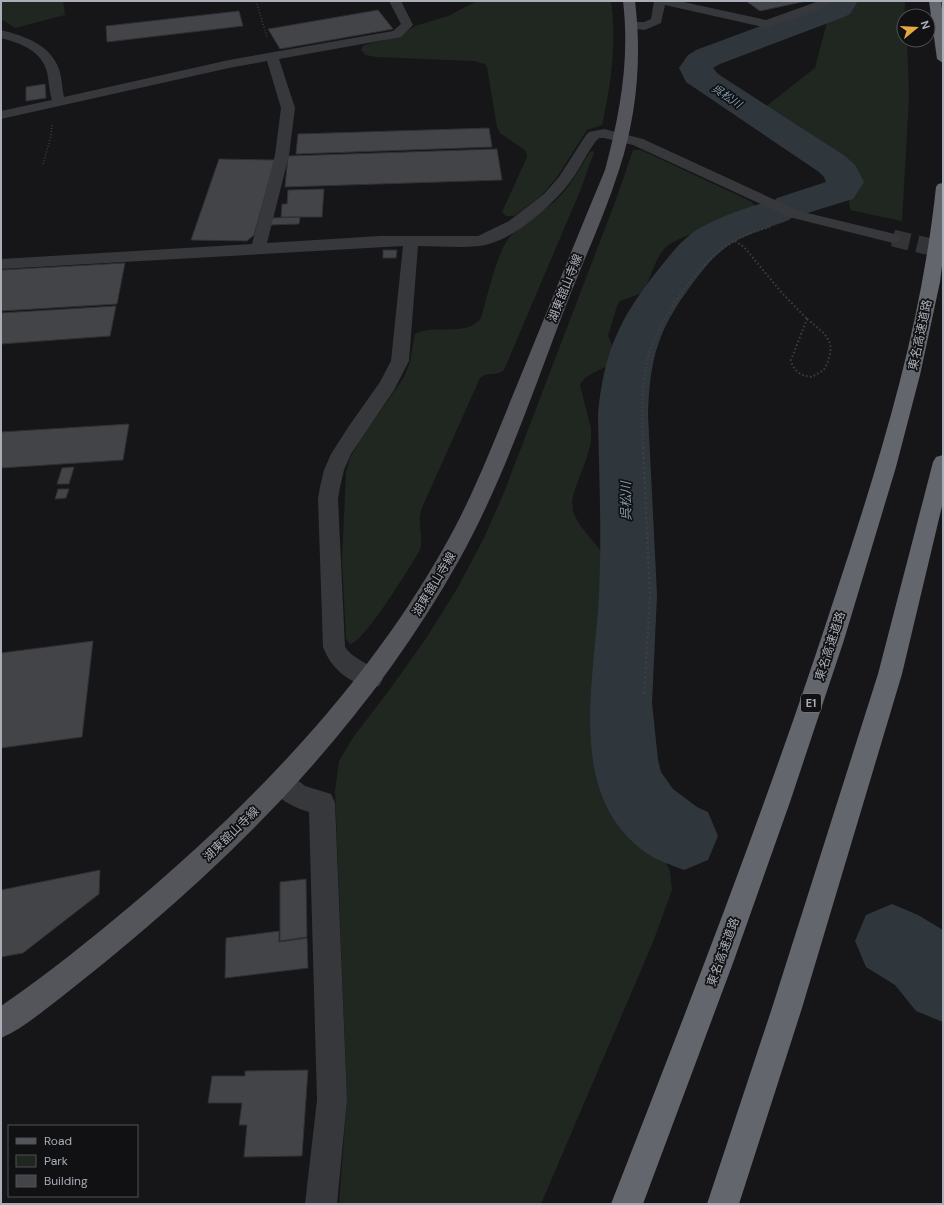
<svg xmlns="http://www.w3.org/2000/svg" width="944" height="1205" font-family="'DM Sans','Noto Sans JP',sans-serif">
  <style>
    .green { fill: #202721 }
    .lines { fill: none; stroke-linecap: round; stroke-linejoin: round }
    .river { fill: #2f373d; fill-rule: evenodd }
    .building { fill: #434448; stroke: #303034 }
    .minor-tunnel { stroke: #333438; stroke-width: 17; stroke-dasharray: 17 8; stroke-linecap: butt }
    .path-far2 { stroke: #3d3f43; stroke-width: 1.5; stroke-dasharray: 1 2; stroke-linecap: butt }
    .path-far1 { stroke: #3d3f43; stroke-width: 2; stroke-dasharray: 1.5 2.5; stroke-linecap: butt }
    .path { stroke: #3d3f43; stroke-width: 2.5; stroke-dasharray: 2 3; stroke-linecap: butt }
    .minor { fill: #37383c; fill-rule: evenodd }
    .major { fill: #53555b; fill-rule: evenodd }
    .highway { fill: #64666d; fill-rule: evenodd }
    .labels { text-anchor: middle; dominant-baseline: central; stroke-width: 3.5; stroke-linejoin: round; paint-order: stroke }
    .far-water-label { font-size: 11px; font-style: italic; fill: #829caf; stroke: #111113 }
    .shield { fill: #111113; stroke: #7b7f86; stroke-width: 1 }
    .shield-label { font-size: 11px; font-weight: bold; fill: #a9aeb7 }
    .street-label { font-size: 12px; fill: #a9aeb7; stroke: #111113 }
    .water-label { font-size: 13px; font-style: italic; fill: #829caf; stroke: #111113 }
  </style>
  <rect width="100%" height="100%" fill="#161618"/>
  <g class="green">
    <path d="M 1,1 L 63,1 L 65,15 L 15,28 L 1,19 Z"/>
    <path d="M 477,1 L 611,1 C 617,43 611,84 602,125 L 587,130 L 557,177 L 541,196 L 514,216 L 506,216 L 502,212 L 527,157 L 526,151 L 500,133 L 497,127 L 487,67 L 485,64 L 474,61 L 376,57 L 366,55 L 361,50 L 364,45 L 400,36 L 415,26 L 448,16 Z"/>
    <path d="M 846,1 L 905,1 L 904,40 L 907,40 L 909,97 L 902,221 L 850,210 L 845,167 L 765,107 L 815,68 L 827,22 Z"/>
    <path d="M 633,150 L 641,150 L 750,201 L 756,206 L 757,210 L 752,213 C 734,220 674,236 664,249 C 653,262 651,280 642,293 L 620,301 L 617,306 L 608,336 L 616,354 L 615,362 C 605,369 585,373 580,385 L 591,429 L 591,442 L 587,457 L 575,489 L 572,500 L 573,512 L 579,524 L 600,550 L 612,571 L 616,594 L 608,702 L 612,761 L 621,791 L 662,854 L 670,871 L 672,890 L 653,942 L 541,1204 L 339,1204 L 347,1098 L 335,790 L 339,761 L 352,739 L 390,689 L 427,637 L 458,587 L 483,540 L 503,495 L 617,197 Z"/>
    <path d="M 593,151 L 594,153 L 580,191 L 504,370 C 497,377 487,371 480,378 L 421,510 C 417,524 424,536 420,550 C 411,565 364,643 350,644 L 346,639 L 342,561 L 346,472 L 350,458 L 361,439 L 404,377 L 410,362 L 415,334 C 434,323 467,338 481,318 C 487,298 497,252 509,238 C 521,223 540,214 554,202 C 570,188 579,169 590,152 Z"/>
  </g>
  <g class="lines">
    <g class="river">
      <path d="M 828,1 L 858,1 L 850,14 L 844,17 L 720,64 L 713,68 L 718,74 L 845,156 L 855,165 L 864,182 L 853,199 L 791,218 L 789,220 C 771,227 749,233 732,243 C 715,254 704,268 692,284 C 658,330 650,357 648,414 L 657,595 L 652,703 L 658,760 L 661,772 L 673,789 L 697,807 L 708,812 L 718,836 L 708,860 L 684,870 C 672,865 658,861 648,854 C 564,797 595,680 599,595 C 602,535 599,474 598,414 C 604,352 619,319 658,270 C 668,258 678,244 691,234 C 709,220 753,205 775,200 L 777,198 L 826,182 L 824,177 L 819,172 L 686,82 L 679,68 L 688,55 L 696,50 Z"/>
      <path d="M 892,904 L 918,915 L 943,930 L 943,1022 L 916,1011 L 895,985 L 866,967 L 855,941 L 866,915 Z"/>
    </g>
  </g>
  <g class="building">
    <path d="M 746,1 L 807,1 L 760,11 Z"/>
    <path d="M 378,10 L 393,29 L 280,49 L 268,29 Z"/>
    <path d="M 239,11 L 243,26 L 107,42 L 106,26 Z"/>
    <path d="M 45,84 L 46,98 L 26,101 L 26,87 Z"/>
    <path d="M 489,128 L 492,147 L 296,154 L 298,134 Z"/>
    <path d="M 497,149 L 502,180 L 285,187 L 288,156 Z"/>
    <path d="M 219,159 L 275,160 L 254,235 L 247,241 L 191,240 Z"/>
    <path d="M 324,189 L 322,217 L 281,217 L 282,204 L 287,204 L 288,190 Z"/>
    <path d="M 300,217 L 299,224 L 270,225 L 271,218 Z"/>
    <path d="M 383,250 L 397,250 L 396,258 L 383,258 Z"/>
    <path d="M 125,263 L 117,304 L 1,311 L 1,270 Z"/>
    <path d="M 116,306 L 110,336 L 1,344 L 1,313 Z"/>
    <path d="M 129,424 L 123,460 L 1,468 L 1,432 Z"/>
    <path d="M 74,467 L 69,484 L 57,484 L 62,468 Z"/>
    <path d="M 58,489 L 69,489 L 66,498 L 55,499 Z"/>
    <path d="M 93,641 L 82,737 L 1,748 L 1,653 Z"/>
    <path d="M 100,870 L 99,894 L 23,953 L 1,957 L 1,890 Z"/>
    <path d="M 306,879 L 307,937 L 280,941 L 280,882 Z"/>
    <path d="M 279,931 L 279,942 L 307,938 L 308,968 L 225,978 L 226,938 Z"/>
    <path d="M 308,1070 L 302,1156 L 244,1157 L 247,1125 L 239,1125 L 242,1103 L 208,1103 L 212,1076 L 245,1076 L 245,1071 Z"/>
  </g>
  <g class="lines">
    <path class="minor-tunnel" d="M 893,238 L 943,250"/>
    <g class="path-far2">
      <path d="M 256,1 L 267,37"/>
      <path d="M 43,164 L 51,136 L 52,124"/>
    </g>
    <g class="path-far1">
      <path d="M 735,241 L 744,247 L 782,293 L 807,319"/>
      <path d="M 807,319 C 828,336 838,342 824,370 L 812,377 C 801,376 793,371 791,360 Z"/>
      <path d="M 643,448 C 642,421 641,393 646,366 C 654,326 696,264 731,243 C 743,235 757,231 770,227"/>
    </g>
    <path class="path" d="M 643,447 L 650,597 L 644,694"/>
    <g class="minor">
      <path d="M 389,1 L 401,1 L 413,25 L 401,37 L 279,59 L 295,108 L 289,155 L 267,243 L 380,236 L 478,236 L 509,221 L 544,194 L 559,177 L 586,135 L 589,132 L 604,129 L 643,139 L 799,211 L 899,235 L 901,238 L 899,241 L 893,243 L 789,217 L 633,145 L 604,138 L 599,138 L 596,141 C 586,154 580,169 570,182 C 552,206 510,243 479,246 C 459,248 438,246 418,246 L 409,361 L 394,390 L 351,454 L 344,470 L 340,487 L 338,499 L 345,647 C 355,662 376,664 383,679 L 379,686 L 371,689 C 348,681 332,670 323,647 L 318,499 L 320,487 L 324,470 L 331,454 L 349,426 L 380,382 L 391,361 L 403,246 L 1,269 L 1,259 L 252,244 L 275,155 L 281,108 L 267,61 L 229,68 L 1,119 L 1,111 L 52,100 C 49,90 49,81 47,72 C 42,51 20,43 1,38 L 1,30 C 24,36 50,44 59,69 C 62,78 62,88 64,97 L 229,60 L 393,31 L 401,24 Z"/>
      <path d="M 654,1 L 679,1 L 766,20 L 819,1 L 833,1 L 821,9 L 767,28 L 665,5 L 661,23 L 645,30 L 628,28 L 626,25 L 628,22 L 644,22 L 651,19 Z"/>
      <path d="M 282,771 L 291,775 L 305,786 L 331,794 L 335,803 L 347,1100 L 337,1204 L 305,1204 L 317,1100 L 309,812 C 293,807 277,800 269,783 L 273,775 Z"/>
    </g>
    <path class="major" d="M 623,1 L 635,1 C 642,57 637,116 619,170 C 605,214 585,257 568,300 C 534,388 504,480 458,562 C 378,704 270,822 147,927 C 120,950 92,973 64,995 C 44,1010 24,1028 1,1038 L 1,1006 C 48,974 92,938 135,902 C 254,801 365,687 443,549 C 473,497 494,441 517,385 C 546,314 575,242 605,170 C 620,114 630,59 623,1 Z"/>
    <g class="highway">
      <path d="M 929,1 L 941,1 L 943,17 L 943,63 L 937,59 Z"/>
      <path d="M 943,183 L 943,258 L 940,282 L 920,375 L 896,467 L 844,640 L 790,802 L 733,963 L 643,1204 L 611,1204 C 690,1002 769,800 836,593 C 880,459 921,329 936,187 L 938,184 Z"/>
      <path d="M 943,455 L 943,502 L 902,674 L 802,1008 L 739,1204 L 707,1204 L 772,1008 L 878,674 L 933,462 L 936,457 Z"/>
    </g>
  </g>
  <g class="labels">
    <g class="far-water-label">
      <text transform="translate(727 96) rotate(34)">呉松川</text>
    </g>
    <rect class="shield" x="801" y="694" width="20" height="18" rx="3"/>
    <g class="shield-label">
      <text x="811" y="703">E1</text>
    </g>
    <g class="street-label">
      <text transform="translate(565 288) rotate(-68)">湖東舘山寺線</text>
      <text transform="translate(920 335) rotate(-78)">東名高速道路</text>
      <text transform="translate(434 584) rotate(-59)">湖東舘山寺線</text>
      <text transform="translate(830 646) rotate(-72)">東名高速道路</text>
      <text transform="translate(231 834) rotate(-44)">湖東舘山寺線</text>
      <text transform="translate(723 952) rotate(-70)">東名高速道路</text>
    </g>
    <g class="water-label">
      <text transform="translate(626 501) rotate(-91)">呉松川</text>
    </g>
  </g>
  <rect width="944" height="1205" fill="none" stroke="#a9aeb7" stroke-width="4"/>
  <rect x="8" y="1125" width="130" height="72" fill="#111113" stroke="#4e5055"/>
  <rect x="16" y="1138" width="20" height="6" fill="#53555b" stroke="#4e5055"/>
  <text x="44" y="1145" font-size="12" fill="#a9aeb7">Road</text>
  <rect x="16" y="1155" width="20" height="12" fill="#202721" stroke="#4e5055"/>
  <text x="44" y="1165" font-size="12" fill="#a9aeb7">Park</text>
  <rect x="16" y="1175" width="20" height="12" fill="#434448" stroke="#4e5055"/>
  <text x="44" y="1185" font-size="12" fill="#a9aeb7">Building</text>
  <g transform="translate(916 28) rotate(72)"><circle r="19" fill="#111113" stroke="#4e5055"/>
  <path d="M0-3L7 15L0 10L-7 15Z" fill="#e5a940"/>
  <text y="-6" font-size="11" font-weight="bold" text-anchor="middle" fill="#a9aeb7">N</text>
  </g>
</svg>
